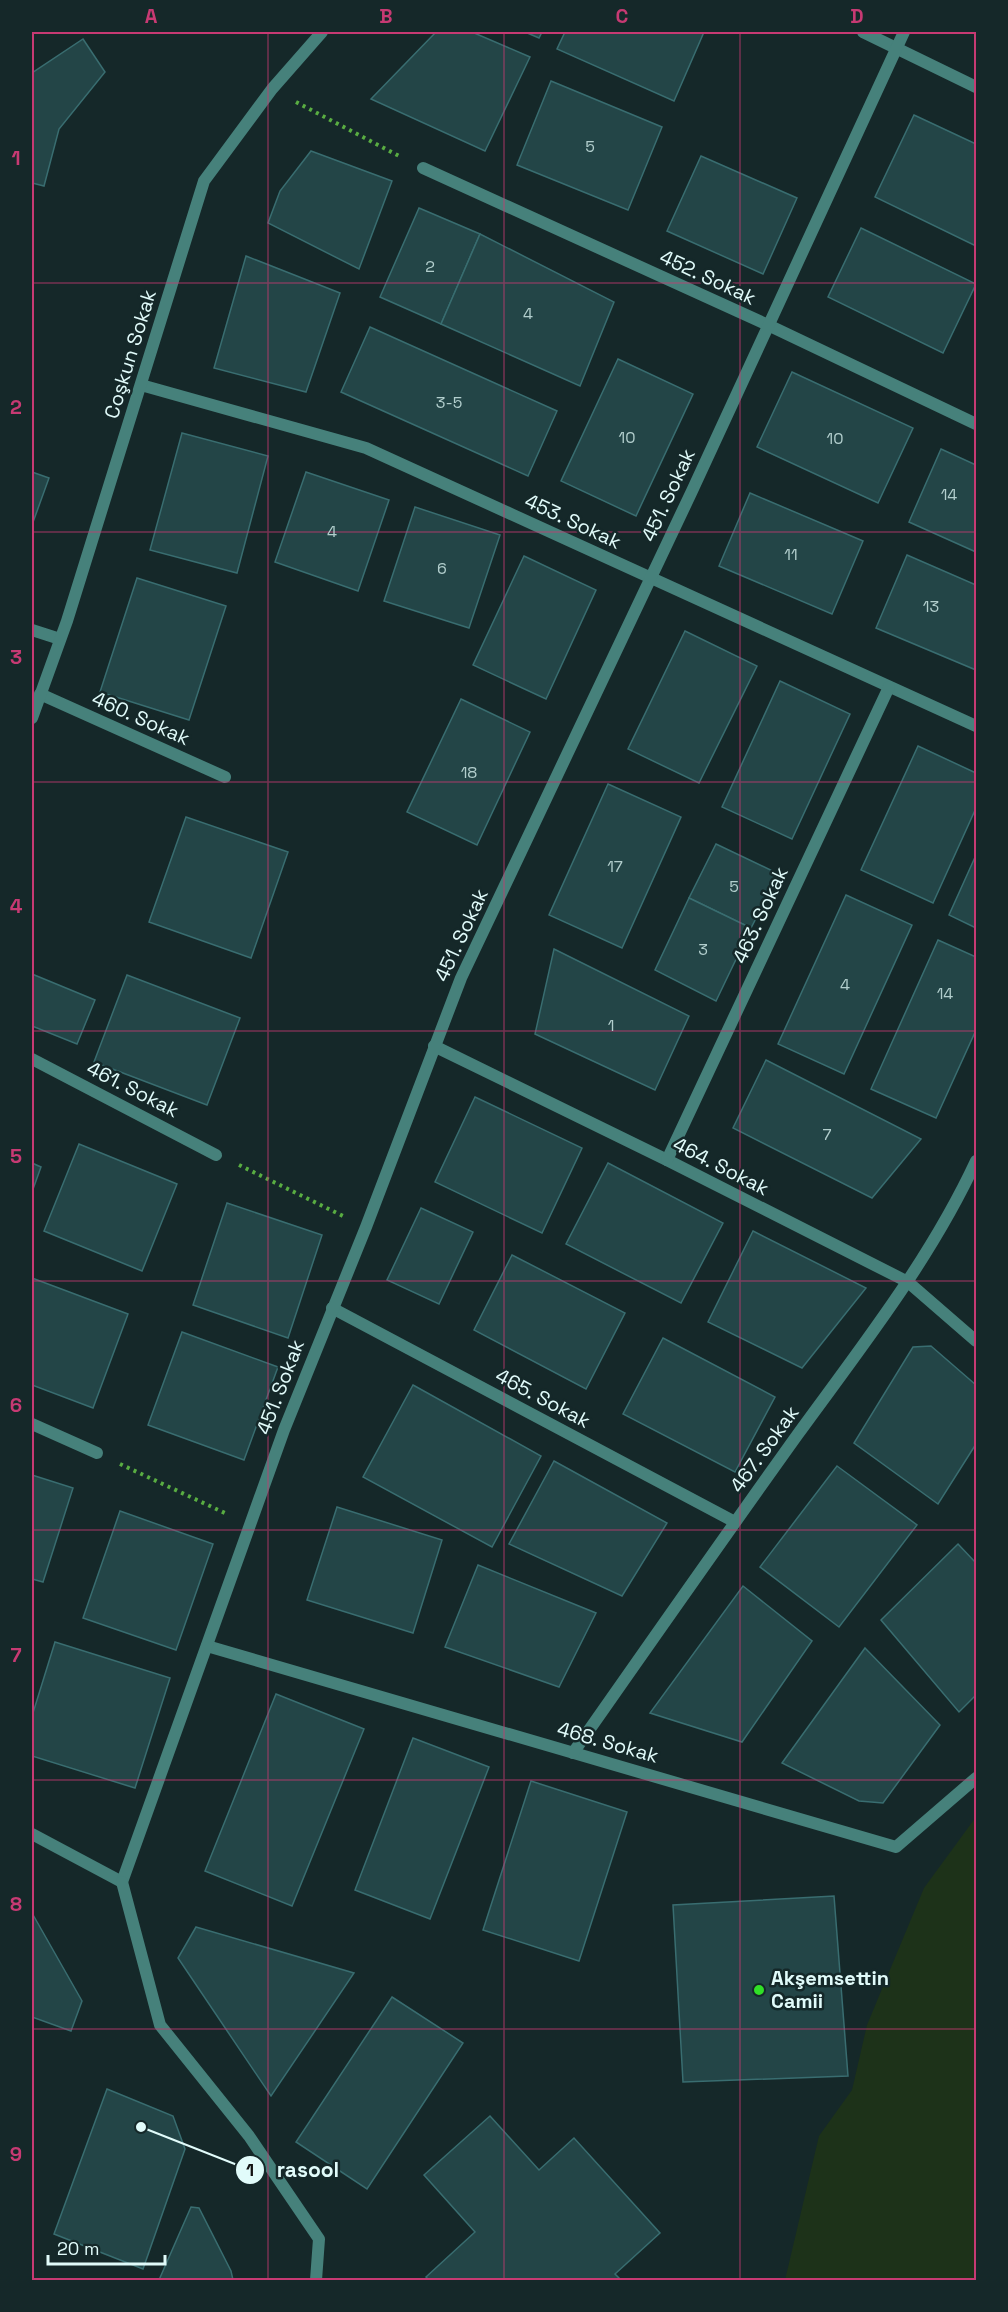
<svg xmlns="http://www.w3.org/2000/svg" width="1008" height="2312" font-family="'Space Grotesk',sans-serif">
  <style>
    .green { fill: #1d3219 }
    .building { fill: #234547; stroke: #396d70; stroke-width: 1.5 }
    .lines { fill: none; stroke-linecap: round; stroke-linejoin: round }
    .path { stroke: #59ad42; stroke-width: 4; stroke-dasharray: 3 4.5; stroke-linecap: butt }
    .street { stroke: #46817b; stroke-width: 12 }
    .grid { fill: none; stroke: #c73a73; stroke-width: 1.5; stroke-opacity: 0.55 }
    .poi-dot { fill: #30e027; stroke: #152829; stroke-width: 2 }
    .labels { text-anchor: middle; dominant-baseline: central; stroke-width: 5; stroke-linejoin: round; paint-order: stroke }
    .number-label { font-size: 16px; fill: #b2cecd }
    .street-label { font-size: 20px; fill: #e1fbfa; stroke: #152829 }
    .poi-label { font-size: 20px; font-weight: bold; fill: #e1fbfa; stroke: #152829; text-anchor: start }
    .leader { fill: none; stroke: #e1fbfa; stroke-width: 2 }
    .callout-dot { fill: #e1fbfa; stroke: #152829; stroke-width: 2 }
    .mark-label { font-size: 18px; text-anchor: middle; font-weight: bold; fill: #111 }
    .callout-label { font-size: 21px; text-anchor: middle; font-weight: bold; fill: #e1fbfa; stroke: #152829; stroke-width: 5; stroke-linejoin: round; paint-order: stroke }
    .neatline { fill: none; stroke: #c73a73; stroke-width: 2 }
    .grid-label { font-size: 20px; text-anchor: middle; font-weight: bold; fill: #c73a73 }
  </style>
  <rect width="100%" height="100%" fill="#152829"/>
  <path class="green" d="M 976,1817 L 976,2280 L 785,2280 L 819,2136 L 852,2090 L 867,2025 L 924,1888 Z"/>
  <g class="building">
    <path d="M 436,32 L 472,32 L 530,57 L 485,151 L 371,99 Z"/>
    <path d="M 525,32 L 542,32 L 539,38 Z"/>
    <path d="M 565,32 L 704,32 L 674,101 L 557,49 Z"/>
    <path d="M 83,39 L 105,72 L 59,129 L 44,186 L 32,183 L 32,73 Z"/>
    <path d="M 551,81 L 662,127 L 628,210 L 517,165 Z"/>
    <path d="M 914,115 L 976,144 L 976,246 L 875,197 Z"/>
    <path d="M 311,151 L 392,181 L 359,269 L 268,223 L 280,191 Z"/>
    <path d="M 701,156 L 797,198 L 763,274 L 667,231 Z"/>
    <path d="M 419,208 L 480,234 L 441,324 L 380,297 Z"/>
    <path d="M 861,228 L 976,284 L 943,353 L 828,297 Z"/>
    <path d="M 480,234 L 614,302 L 580,386 L 441,324 Z"/>
    <path d="M 246,256 L 340,293 L 306,392 L 214,368 Z"/>
    <path d="M 370,327 L 557,411 L 528,476 L 341,392 Z"/>
    <path d="M 618,359 L 693,394 L 636,516 L 561,481 Z"/>
    <path d="M 792,372 L 913,428 L 878,503 L 757,447 Z"/>
    <path d="M 182,433 L 268,456 L 237,573 L 150,550 Z"/>
    <path d="M 941,449 L 976,465 L 976,552 L 909,522 Z"/>
    <path d="M 32,472 L 49,478 L 32,525 Z"/>
    <path d="M 306,472 L 389,500 L 358,591 L 275,562 Z"/>
    <path d="M 750,493 L 863,541 L 832,614 L 719,566 Z"/>
    <path d="M 415,507 L 500,535 L 469,628 L 384,601 Z"/>
    <path d="M 907,555 L 976,585 L 976,670 L 876,628 Z"/>
    <path d="M 524,556 L 596,590 L 546,699 L 473,665 Z"/>
    <path d="M 137,578 L 226,606 L 189,720 L 100,692 Z"/>
    <path d="M 685,631 L 757,666 L 699,783 L 628,749 Z"/>
    <path d="M 780,681 L 850,714 L 792,839 L 722,807 Z"/>
    <path d="M 461,699 L 530,732 L 477,845 L 407,812 Z"/>
    <path d="M 918,746 L 976,773 L 976,808 L 933,903 L 861,870 Z"/>
    <path d="M 608,784 L 681,817 L 622,948 L 549,915 Z"/>
    <path d="M 186,817 L 288,852 L 251,958 L 149,922 Z"/>
    <path d="M 716,844 L 779,874 L 751,928 L 689,898 Z"/>
    <path d="M 976,855 L 976,928 L 949,915 Z"/>
    <path d="M 846,895 L 912,925 L 844,1074 L 778,1044 Z"/>
    <path d="M 689,898 L 751,928 L 716,1001 L 655,970 Z"/>
    <path d="M 938,940 L 976,957 L 976,1030 L 936,1118 L 871,1089 Z"/>
    <path d="M 554,949 L 689,1016 L 655,1090 L 535,1034 Z"/>
    <path d="M 32,974 L 95,1000 L 77,1044 L 32,1026 Z"/>
    <path d="M 127,975 L 240,1018 L 207,1105 L 94,1062 Z"/>
    <path d="M 766,1060 L 921,1139 L 872,1198 L 733,1128 Z"/>
    <path d="M 475,1097 L 582,1148 L 542,1233 L 435,1182 Z"/>
    <path d="M 79,1144 L 177,1184 L 142,1271 L 44,1231 Z"/>
    <path d="M 32,1163 L 41,1167 L 32,1192 Z"/>
    <path d="M 608,1163 L 723,1223 L 681,1303 L 566,1244 Z"/>
    <path d="M 227,1203 L 322,1235 L 288,1338 L 193,1305 Z"/>
    <path d="M 421,1208 L 473,1232 L 439,1304 L 387,1280 Z"/>
    <path d="M 753,1231 L 866,1288 L 802,1368 L 708,1322 Z"/>
    <path d="M 512,1255 L 625,1313 L 586,1389 L 474,1330 Z"/>
    <path d="M 32,1278 L 128,1314 L 93,1408 L 32,1385 Z"/>
    <path d="M 182,1332 L 278,1367 L 244,1460 L 148,1425 Z"/>
    <path d="M 663,1338 L 775,1397 L 735,1472 L 623,1414 Z"/>
    <path d="M 931,1346 L 976,1385 L 976,1444 L 938,1504 L 854,1443 L 913,1347 Z"/>
    <path d="M 413,1385 L 541,1456 L 492,1547 L 363,1477 Z"/>
    <path d="M 554,1461 L 667,1523 L 622,1596 L 509,1544 Z"/>
    <path d="M 837,1466 L 917,1525 L 839,1627 L 760,1567 Z"/>
    <path d="M 32,1475 L 73,1488 L 43,1582 L 32,1579 Z"/>
    <path d="M 337,1507 L 442,1540 L 413,1633 L 307,1600 Z"/>
    <path d="M 120,1511 L 213,1544 L 176,1650 L 83,1618 Z"/>
    <path d="M 958,1544 L 976,1563 L 976,1695 L 959,1712 L 881,1620 Z"/>
    <path d="M 478,1565 L 596,1613 L 559,1687 L 445,1647 Z"/>
    <path d="M 743,1586 L 812,1641 L 742,1742 L 650,1713 Z"/>
    <path d="M 55,1642 L 170,1678 L 135,1788 L 32,1756 L 32,1716 Z"/>
    <path d="M 865,1648 L 940,1725 L 883,1803 L 859,1801 L 782,1763 Z"/>
    <path d="M 276,1694 L 364,1729 L 292,1906 L 205,1871 Z"/>
    <path d="M 413,1738 L 489,1767 L 430,1919 L 355,1890 Z"/>
    <path d="M 531,1781 L 627,1812 L 579,1961 L 483,1930 Z"/>
    <path d="M 834,1896 L 848,2076 L 683,2082 L 673,1905 Z"/>
    <path d="M 32,1913 L 82,2001 L 71,2031 L 32,2017 Z"/>
    <path d="M 196,1927 L 354,1973 L 271,2096 L 178,1958 Z"/>
    <path d="M 392,1997 L 463,2043 L 367,2189 L 296,2142 Z"/>
    <path d="M 107,2089 L 173,2116 L 185,2149 L 143,2269 L 54,2234 Z"/>
    <path d="M 490,2116 L 539,2170 L 574,2138 L 660,2233 L 615,2274 L 621,2280 L 429,2280 L 426,2277 L 475,2232 L 424,2175 Z"/>
    <path d="M 191,2207 L 199,2208 L 231,2271 L 233,2280 L 159,2280 Z"/>
  </g>
  <g class="lines">
    <g class="path">
      <path d="M 296,102 L 401,157"/>
      <path d="M 239,1165 L 343,1216"/>
      <path d="M 120,1464 L 227,1514"/>
    </g>
    <g class="street">
      <path d="M 863,32 L 976,87"/>
      <path d="M 423,168 L 768,325 L 976,424"/>
      <path d="M 141,385 L 366,448 L 976,726"/>
      <path d="M 32,630 L 60,639"/>
      <path d="M 40,694 L 225,777"/>
      <path d="M 32,718 L 67,621 L 204,181 L 272,89 L 322,32"/>
      <path d="M 434,1046 L 667,1160 L 908,1282 L 976,1341"/>
      <path d="M 32,1059 L 216,1155"/>
      <path d="M 667,1160 L 889,687"/>
      <path d="M 332,1308 L 735,1522"/>
      <path d="M 32,1424 L 97,1453"/>
      <path d="M 207,1646 L 896,1847 L 976,1778"/>
      <path d="M 573,1753 C 648,1646 722,1540 798,1434 C 862,1346 930,1260 976,1161"/>
      <path d="M 32,1834 L 122,1882"/>
      <path d="M 122,1882 L 284,1430 L 366,1227 L 461,978 L 692,491 L 904,32"/>
      <path d="M 122,1882 L 160,2025 L 249,2136 L 319,2239 L 316,2280"/>
    </g>
  </g>
  <path class="grid" d="M 268,32 L 268,2280M 504,32 L 504,2280M 740,32 L 740,2280M 32,283 L 976,283M 32,532 L 976,532M 32,782 L 976,782M 32,1031 L 976,1031M 32,1281 L 976,1281M 32,1530 L 976,1530M 32,1780 L 976,1780M 32,2029 L 976,2029"/>
  <circle class="poi-dot" cx="759" cy="1990" r="6"/>
  <g class="labels">
    <g class="number-label">
      <text x="590" y="146">5</text>
      <text x="430" y="266">2</text>
      <text x="528" y="313">4</text>
      <text x="449" y="402">3-5</text>
      <text x="627" y="437">10</text>
      <text x="835" y="438">10</text>
      <text x="949" y="494">14</text>
      <text x="332" y="531">4</text>
      <text x="791" y="554">11</text>
      <text x="442" y="568">6</text>
      <text x="931" y="606">13</text>
      <text x="469" y="772">18</text>
      <text x="615" y="866">17</text>
      <text x="734" y="886">5</text>
      <text x="703" y="949">3</text>
      <text x="845" y="984">4</text>
      <text x="945" y="993">14</text>
      <text x="611" y="1025">1</text>
      <text x="827" y="1134">7</text>
    </g>
    <g class="street-label">
      <text transform="translate(708 277) rotate(25)">452. Sokak</text>
      <text transform="translate(130 354) rotate(-73)">Coşkun Sokak</text>
      <text transform="translate(668 495) rotate(-65)">451. Sokak</text>
      <text transform="translate(573 521) rotate(25)">453. Sokak</text>
      <text transform="translate(141 718) rotate(24)">460. Sokak</text>
      <text transform="translate(760 915) rotate(-65)">463. Sokak</text>
      <text transform="translate(461 935) rotate(-65)">451. Sokak</text>
      <text transform="translate(133 1089) rotate(27)">461. Sokak</text>
      <text transform="translate(721 1166) rotate(27)">464. Sokak</text>
      <text transform="translate(280 1387) rotate(-69)">451. Sokak</text>
      <text transform="translate(543 1398) rotate(28)">465. Sokak</text>
      <text transform="translate(764 1449) rotate(-54)">467. Sokak</text>
      <text transform="translate(608 1742) rotate(16)">468. Sokak</text>
    </g>
    <g class="poi-label">
      <text x="771" y="1978">Akşemsettin<tspan x="771" dy="23">Camii</tspan></text>
    </g>
  </g>
  <path class="leader" d="M141 2127L250 2170"/>
  <g class="callout-dot">
    <circle cx="141" cy="2127" r="6"/>
    <circle cx="250" cy="2170" r="15"/>
  </g>
  <g class="mark-label">
    <text x="250" y="2176">1</text>
  </g>
  <g class="callout-label">
    <text x="308" y="2177">rasool</text>
  </g>
  <rect width="1008" height="2312" fill="none" stroke="#152829" stroke-width="66"/>
  <path d="M48 2255v9h117v-9" fill="none" stroke="#e1fbfa" stroke-width="3"/>
  <text x="57" y="2255" font-size="18" fill="#e1fbfa" stroke="#152829" stroke-width="4.5" paint-order="stroke">20 m</text>
  <rect x="33" y="33" width="942" height="2246" class="neatline"/>
  <g class="grid-label">
    <text x="151" y="23">A</text>
    <text x="386" y="23">B</text>
    <text x="622" y="23">C</text>
    <text x="857" y="23">D</text>
    <text x="16" y="165">1</text>
    <text x="16" y="414">2</text>
    <text x="16" y="664">3</text>
    <text x="16" y="913">4</text>
    <text x="16" y="1163">5</text>
    <text x="16" y="1412">6</text>
    <text x="16" y="1662">7</text>
    <text x="16" y="1911">8</text>
    <text x="16" y="2161">9</text>
  </g>
</svg>
